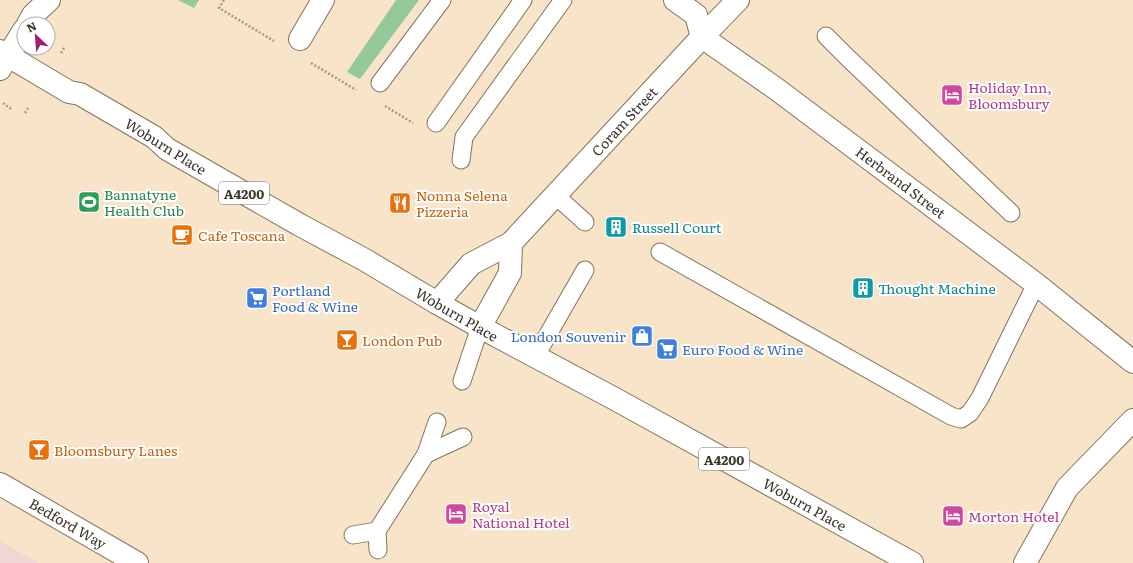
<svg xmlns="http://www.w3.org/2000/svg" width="1133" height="563" font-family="Literata,serif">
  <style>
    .education { fill: #f0d6d4 }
    .green { fill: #95c99a }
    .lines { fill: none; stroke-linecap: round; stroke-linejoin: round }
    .service-casing { stroke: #84735b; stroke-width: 19 }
    .minor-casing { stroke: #84735b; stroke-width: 24 }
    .tertiary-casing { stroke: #84735b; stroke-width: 24 }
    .secondary-casing { stroke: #84735b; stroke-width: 24 }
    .primary-casing { stroke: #84735b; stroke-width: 24 }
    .path { stroke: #a69985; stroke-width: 2.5; stroke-dasharray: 2 2; stroke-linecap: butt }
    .service { stroke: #fff; stroke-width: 17 }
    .minor { stroke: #fff; stroke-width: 22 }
    .tertiary { stroke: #fff; stroke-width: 22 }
    .secondary { stroke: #fff; stroke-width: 22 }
    .primary { stroke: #fff; stroke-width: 22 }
    .labels { text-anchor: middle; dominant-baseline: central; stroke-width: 4; stroke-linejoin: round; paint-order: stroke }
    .shield { fill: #fff; stroke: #76716a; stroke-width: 1 }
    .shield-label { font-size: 13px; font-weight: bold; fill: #3b342a }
    .hotel-label { font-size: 14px; fill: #b23c85; stroke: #fff; text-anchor: start }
    .street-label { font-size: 14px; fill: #3b342a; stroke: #fff }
    .leisure-label { font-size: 14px; fill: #27864d; stroke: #fff; text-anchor: start }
    .food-label { font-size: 14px; fill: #c56008; stroke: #fff; text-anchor: start }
    .culture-label { font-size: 14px; fill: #0d838f; stroke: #fff; text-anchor: start }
    .shop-label { font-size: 14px; fill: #366cbe; stroke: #fff; text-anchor: start }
  </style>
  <rect width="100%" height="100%" fill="#f7e4c9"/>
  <path class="education" d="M 0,541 L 38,563 L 0,563 Z"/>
  <g class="green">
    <path d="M 178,0 L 199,0 L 194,8 Z"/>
    <path d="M 396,0 L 419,0 L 360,79 L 347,72 Z"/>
  </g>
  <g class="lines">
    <g class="service-casing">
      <g id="service">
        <path d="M 826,36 L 848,58 L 1011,213"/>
        <path d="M 380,83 L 442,0"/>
        <path d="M 436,123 L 523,0"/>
        <path d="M 461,160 L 464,137 L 563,0"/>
        <path d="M 556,196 L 585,222"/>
        <path d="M 660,252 L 951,416 L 961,419 L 970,413 L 980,398 L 1036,284"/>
        <path d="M 535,357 L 585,270"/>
        <path d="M 462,381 L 480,327"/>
        <path d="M 426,454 L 463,437"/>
        <path d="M 353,535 L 377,531"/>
        <path d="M 378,550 L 377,531 L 426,454 L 437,422"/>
      </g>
    </g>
    <g class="minor-casing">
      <g id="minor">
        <path d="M 675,0 L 696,15 L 702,37 L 775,88 L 1036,284 L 1133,362"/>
        <path d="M 300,39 L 323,0"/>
        <path d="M 437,303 L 471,264 L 511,243 L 702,37 L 738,0"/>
        <path d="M 480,327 L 510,273 L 511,243"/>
        <path d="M 0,484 L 137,563"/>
      </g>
    </g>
    <g class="tertiary-casing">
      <g id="tertiary">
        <path d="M 28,24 L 33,15 L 49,0"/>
        <path d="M 0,69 L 24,30"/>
      </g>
    </g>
    <g class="secondary-casing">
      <path id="secondary" d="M 1025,563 L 1067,488 L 1133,420"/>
    </g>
    <g class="primary-casing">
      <path id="primary" d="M 0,51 L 69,92 L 80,94 L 154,137 L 167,149 L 300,225 L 365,260 L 437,303 L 480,327 L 615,399 L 912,563"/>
    </g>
    <g class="path">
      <path d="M 224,0 L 219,8 L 274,41"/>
      <path d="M 61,53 L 65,46"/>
      <path d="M 311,63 L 356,90"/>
      <path d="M 3,103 L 11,109"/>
      <path d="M 385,106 L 413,123"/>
      <path d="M 25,113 L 28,108"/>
    </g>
    <use href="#service" class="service"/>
    <use href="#minor" class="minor"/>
    <use href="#tertiary" class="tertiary"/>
    <use href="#secondary" class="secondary"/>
    <use href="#primary" class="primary"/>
  </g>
  <defs>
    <g id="hotel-square" transform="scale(1.15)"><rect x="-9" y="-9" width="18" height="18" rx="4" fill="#d1479c" stroke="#fff"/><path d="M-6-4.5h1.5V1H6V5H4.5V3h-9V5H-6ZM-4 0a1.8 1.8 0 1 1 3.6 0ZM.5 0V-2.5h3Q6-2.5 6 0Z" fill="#fff"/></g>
    <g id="stadium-square" transform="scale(1.15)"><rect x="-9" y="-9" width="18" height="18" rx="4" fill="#2e9e5b" stroke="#fff"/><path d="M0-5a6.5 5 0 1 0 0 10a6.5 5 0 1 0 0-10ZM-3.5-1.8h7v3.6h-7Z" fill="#fff"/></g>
    <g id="restaurant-square" transform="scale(1.15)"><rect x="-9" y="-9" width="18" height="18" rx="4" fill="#e8710a" stroke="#fff"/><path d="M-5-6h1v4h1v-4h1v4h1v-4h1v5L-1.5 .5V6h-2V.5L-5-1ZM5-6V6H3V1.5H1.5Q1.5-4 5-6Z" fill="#fff"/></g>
    <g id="building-square" transform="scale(1.15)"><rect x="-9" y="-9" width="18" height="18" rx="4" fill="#0f9aa8" stroke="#fff"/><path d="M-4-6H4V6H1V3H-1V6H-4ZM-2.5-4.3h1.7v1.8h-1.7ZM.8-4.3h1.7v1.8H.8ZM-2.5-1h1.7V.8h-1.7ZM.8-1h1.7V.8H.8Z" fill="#fff"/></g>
    <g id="cafe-square" transform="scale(1.15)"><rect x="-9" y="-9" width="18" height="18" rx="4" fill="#e8710a" stroke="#fff"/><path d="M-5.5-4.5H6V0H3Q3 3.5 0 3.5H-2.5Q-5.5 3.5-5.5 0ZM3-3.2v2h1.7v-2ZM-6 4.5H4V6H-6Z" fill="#fff"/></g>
    <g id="supermarket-square" transform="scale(1.15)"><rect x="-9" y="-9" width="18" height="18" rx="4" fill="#3f7fe0" stroke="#fff"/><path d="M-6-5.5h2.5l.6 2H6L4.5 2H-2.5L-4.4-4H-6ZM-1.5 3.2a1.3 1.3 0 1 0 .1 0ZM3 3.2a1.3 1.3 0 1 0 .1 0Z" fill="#fff"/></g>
    <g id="shop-square" transform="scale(1.15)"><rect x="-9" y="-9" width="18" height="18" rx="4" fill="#3f7fe0" stroke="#fff"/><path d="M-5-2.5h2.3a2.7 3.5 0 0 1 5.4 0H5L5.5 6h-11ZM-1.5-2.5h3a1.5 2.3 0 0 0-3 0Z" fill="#fff"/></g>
    <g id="bar-square" transform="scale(1.15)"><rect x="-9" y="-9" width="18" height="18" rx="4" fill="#e8710a" stroke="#fff"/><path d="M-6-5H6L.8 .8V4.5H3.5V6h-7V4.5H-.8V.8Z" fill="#fff"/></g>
  </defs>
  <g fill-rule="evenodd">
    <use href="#hotel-square" x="952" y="95"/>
    <use href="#stadium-square" x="89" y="202"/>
    <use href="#restaurant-square" x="400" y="203"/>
    <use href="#building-square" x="616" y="227"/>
    <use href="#cafe-square" x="182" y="235"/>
    <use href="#building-square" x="863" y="288"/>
    <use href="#supermarket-square" x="257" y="298"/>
    <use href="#shop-square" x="642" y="336"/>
    <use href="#bar-square" x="347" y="340"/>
    <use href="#supermarket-square" x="667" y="349"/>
    <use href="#bar-square" x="39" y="450"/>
    <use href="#hotel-square" x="456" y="514"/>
    <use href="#hotel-square" x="953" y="516"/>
  </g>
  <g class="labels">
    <g class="shield">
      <rect x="219" y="182" width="50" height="22" rx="3"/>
      <rect x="699" y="448" width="50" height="22" rx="3"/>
    </g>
    <g class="shield-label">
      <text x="244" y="193">A4200</text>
      <text x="724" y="459">A4200</text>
    </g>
    <g class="hotel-label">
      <text x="968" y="87">Holiday Inn,<tspan x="968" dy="16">Bloomsbury</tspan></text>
      <text x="472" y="506">Royal<tspan x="472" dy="16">National Hotel</tspan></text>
      <text x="968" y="516">Morton Hotel</text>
    </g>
    <g class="street-label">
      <text transform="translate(624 121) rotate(-47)">Coram Street</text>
      <text transform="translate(166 146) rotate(32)">Woburn Place</text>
      <text transform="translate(901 182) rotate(37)">Herbrand Street</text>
      <text transform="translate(457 314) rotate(30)">Woburn Place</text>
      <text transform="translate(805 504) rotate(29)">Woburn Place</text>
      <text transform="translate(68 523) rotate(30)">Bedford Way</text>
    </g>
    <g class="leisure-label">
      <text x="104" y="194">Bannatyne<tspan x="104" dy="16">Health Club</tspan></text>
    </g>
    <g class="food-label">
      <text x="416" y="195">Nonna Selena<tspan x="416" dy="16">Pizzeria</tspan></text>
      <text x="198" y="235">Cafe Toscana</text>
      <text x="362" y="340">London Pub</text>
      <text x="54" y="450">Bloomsbury Lanes</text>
    </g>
    <g class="culture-label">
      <text x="632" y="227">Russell Court</text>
      <text x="878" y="288">Thought Machine</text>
    </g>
    <g class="shop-label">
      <text x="272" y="290">Portland<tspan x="272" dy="16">Food &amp; Wine</tspan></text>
      <text x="626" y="336" text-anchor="end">London Souvenir</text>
      <text x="682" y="349">Euro Food &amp; Wine</text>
    </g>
  </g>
  <g transform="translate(36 36) rotate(334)"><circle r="19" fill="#ffffff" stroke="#b1aeaa"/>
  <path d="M0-3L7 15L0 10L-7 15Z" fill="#9e1e72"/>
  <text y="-6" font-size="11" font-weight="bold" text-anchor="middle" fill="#3b342a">N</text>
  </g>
</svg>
